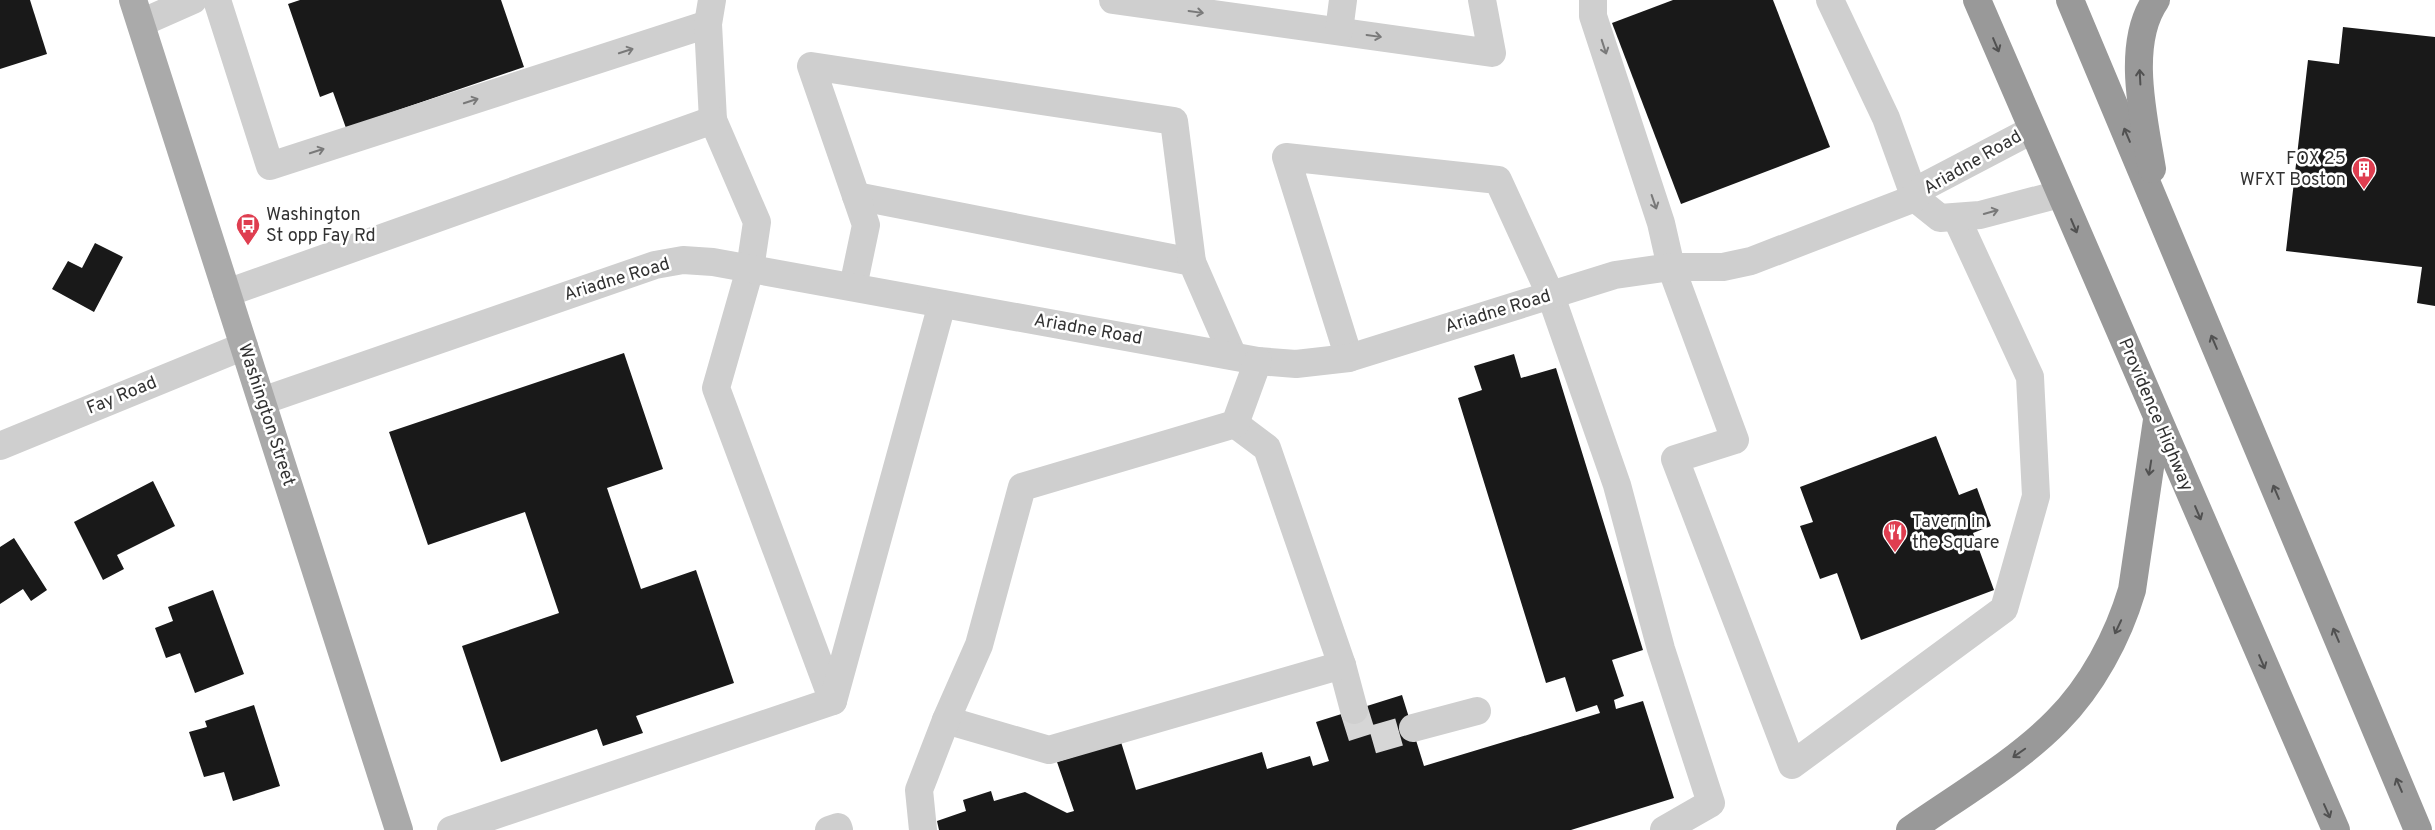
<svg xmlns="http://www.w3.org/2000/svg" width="2435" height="830" font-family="Overpass,sans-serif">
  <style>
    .building { fill: #191919 }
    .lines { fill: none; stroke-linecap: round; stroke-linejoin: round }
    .minor-tunnel { stroke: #d6d6d6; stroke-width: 28; stroke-dasharray: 28 14; stroke-linecap: butt }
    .minor { stroke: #cfcfcf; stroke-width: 28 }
    .major { stroke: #aaa; stroke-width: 28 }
    .highway { stroke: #999; stroke-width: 28 }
    .oneway { stroke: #797979 }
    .oneway2 { stroke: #515151 }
    .labels { text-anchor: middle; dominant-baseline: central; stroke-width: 5; stroke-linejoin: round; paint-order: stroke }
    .poi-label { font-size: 18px; fill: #323232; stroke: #fff; text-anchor: start }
    .street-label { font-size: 18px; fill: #323232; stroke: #fff }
  </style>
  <rect width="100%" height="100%" fill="#fff"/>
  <g class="building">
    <path d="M 0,0 L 30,0 L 47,54 L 0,69 Z"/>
    <path d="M 300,0 L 501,0 L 524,67 L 346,128 L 333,92 L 320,97 L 288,4 Z"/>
    <path d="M 1673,0 L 1773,0 L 1830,147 L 1681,204 L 1612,23 Z"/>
    <path d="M 2343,27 L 2435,37 L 2435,306 L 2417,303 L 2422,267 L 2286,251 L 2308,60 L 2339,64 Z"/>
    <path d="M 95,243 L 123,257 L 94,312 L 52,289 L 68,261 L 82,268 Z"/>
    <path d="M 624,353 L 663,469 L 607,488 L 641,589 L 696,570 L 734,683 L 636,716 L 643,733 L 603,746 L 597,729 L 501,762 L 462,646 L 559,613 L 525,512 L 428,545 L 389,432 Z"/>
    <path d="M 1514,354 L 1521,378 L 1556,368 L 1643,650 L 1612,660 L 1624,696 L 1614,700 L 1616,709 L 1643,701 L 1674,798 L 1571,830 L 939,830 L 937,821 L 966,811 L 963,800 L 991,791 L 994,801 L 1025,792 L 1067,813 L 1074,811 L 1057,762 L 1121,742 L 1136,790 L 1262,752 L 1267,769 L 1310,756 L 1313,766 L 1329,761 L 1316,722 L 1402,695 L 1424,766 L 1600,713 L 1597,705 L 1576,712 L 1565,677 L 1546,683 L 1458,398 L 1482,390 L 1474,366 Z"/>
    <path d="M 1936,436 L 1959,495 L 1977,488 L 1991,526 L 1973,533 L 1994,590 L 1861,640 L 1837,573 L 1820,579 L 1800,526 L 1813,522 L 1800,487 Z"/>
    <path d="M 153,481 L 175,526 L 117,555 L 124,569 L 103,580 L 74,522 Z"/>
    <path d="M 14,538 L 47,590 L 31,601 L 23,589 L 0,604 L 0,547 Z"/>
    <path d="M 213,590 L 244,674 L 195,693 L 180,653 L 166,658 L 155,628 L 173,621 L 168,607 Z"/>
    <path d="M 254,705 L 280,786 L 233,801 L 224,772 L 204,777 L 189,732 L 207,727 L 205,721 Z"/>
  </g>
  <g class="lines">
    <path class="minor-tunnel" d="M 1354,710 L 1364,742 L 1413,728"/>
    <g class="minor">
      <path d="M 217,0 L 270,166 L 708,24"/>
      <path d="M 712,0 L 708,24 L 713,120"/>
      <path d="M 1113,0 L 1492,53 L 1482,0"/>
      <path d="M 1593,0 L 1593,16 L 1661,223 L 1671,267 L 1735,440 L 1675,459 L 1792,765 L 2004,609 L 2036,496 L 2030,377 L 1956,217"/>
      <path d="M 1830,0 L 1886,118 L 1915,198"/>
      <path d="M 141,23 L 193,0"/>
      <path d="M 1339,31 L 1343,0"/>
      <path d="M 856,196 L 1192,262 L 1233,356"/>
      <path d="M 1915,198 L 1940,218 L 1980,215 L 2060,194"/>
      <path d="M 853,287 L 866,225 L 811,66 L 1174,121 L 1192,262"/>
      <path d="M 227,293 L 713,120 L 757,222 L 750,269 L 716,388 L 833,701"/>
      <path d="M 1349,358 L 1286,157 L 1498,180 L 1551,296 L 1617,485 L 1661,649 L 1711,803 L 1664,830"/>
      <path d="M 262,401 L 655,265 L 683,260 L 713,262 L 1258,361 L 1296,364 L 1349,358 L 1615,275 L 1671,267 L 1723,267 L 1751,261 L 1915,198 L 1925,186 L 2032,130"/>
      <path d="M 0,446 L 244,346"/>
      <path d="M 1342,665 L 1354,710"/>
      <path d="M 946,720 L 1049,750 L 1342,665 L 1267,448 L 1235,424"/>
      <path d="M 1413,728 L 1477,711"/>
      <path d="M 451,830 L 833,701 L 942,304"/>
      <path d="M 829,830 L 838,827 L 839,830"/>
      <path d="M 923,830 L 919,790 L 946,720 L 979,645 L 1022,487 L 1235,424 L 1258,361"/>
    </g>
    <path class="major" d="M 133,0 L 399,830"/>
    <g class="highway">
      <path d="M 1977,0 L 2336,830"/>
      <path d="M 2070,0 L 2418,830"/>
      <path d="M 2152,169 C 2144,119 2125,44 2156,0"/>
      <path d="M 1910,830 C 1957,797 2017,762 2057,721 C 2092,686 2118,637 2132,590 L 2157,420"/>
    </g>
  </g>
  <defs><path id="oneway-shaft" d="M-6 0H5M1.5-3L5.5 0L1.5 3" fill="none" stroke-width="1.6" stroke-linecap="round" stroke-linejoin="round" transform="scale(1.25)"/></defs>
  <g class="oneway">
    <use href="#oneway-shaft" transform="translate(1196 12) rotate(8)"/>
    <use href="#oneway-shaft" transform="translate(1374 36) rotate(8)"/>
    <use href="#oneway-shaft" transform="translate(1604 47) rotate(72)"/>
    <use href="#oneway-shaft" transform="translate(626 51) rotate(-18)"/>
    <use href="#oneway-shaft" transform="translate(471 101) rotate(-18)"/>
    <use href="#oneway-shaft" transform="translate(317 151) rotate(-18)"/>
    <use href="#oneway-shaft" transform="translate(1654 202) rotate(71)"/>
    <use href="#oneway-shaft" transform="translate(1991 212) rotate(-16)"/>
  </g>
  <g class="oneway2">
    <use href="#oneway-shaft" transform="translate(1996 45) rotate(67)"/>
    <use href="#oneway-shaft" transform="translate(2140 77) rotate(-93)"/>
    <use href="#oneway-shaft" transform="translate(2127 135) rotate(-113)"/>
    <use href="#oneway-shaft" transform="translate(2074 226) rotate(67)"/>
    <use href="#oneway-shaft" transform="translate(2214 342) rotate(-113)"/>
    <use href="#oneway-shaft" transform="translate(2150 468) rotate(99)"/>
    <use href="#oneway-shaft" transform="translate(2276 492) rotate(-113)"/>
    <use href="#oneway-shaft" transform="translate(2198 513) rotate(67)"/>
    <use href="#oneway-shaft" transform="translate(2118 627) rotate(115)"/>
    <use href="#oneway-shaft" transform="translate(2336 635) rotate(-113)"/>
    <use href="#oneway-shaft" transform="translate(2262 662) rotate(67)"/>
    <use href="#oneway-shaft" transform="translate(2019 753) rotate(145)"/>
    <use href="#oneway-shaft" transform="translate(2399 785) rotate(-113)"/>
    <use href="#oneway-shaft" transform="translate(2327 811) rotate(66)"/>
  </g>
  <defs>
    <g id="building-pin" transform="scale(1.25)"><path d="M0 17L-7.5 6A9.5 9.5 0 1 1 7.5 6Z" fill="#df3e50" stroke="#fff"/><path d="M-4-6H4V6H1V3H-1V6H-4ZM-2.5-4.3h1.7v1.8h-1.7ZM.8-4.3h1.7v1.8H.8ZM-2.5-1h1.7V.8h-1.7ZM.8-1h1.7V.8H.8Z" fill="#fff"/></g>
    <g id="bus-pin" transform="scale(1.25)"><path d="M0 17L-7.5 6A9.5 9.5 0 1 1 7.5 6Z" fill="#df3e50" stroke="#fff"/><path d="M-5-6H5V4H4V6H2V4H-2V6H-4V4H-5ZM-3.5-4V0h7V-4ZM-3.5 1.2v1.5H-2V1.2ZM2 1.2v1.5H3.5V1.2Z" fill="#fff"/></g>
    <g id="restaurant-pin" transform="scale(1.25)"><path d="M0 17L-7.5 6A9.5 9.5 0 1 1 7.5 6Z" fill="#df3e50" stroke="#fff"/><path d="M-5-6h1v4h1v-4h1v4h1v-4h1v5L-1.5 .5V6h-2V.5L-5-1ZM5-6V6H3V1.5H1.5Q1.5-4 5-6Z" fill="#fff"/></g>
  </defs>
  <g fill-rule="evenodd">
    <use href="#building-pin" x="2364" y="169"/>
    <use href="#bus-pin" x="248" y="225"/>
    <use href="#restaurant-pin" x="1895" y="532"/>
  </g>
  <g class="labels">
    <g class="poi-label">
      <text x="2346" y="159" text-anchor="end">FOX 25<tspan x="2346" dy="21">WFXT Boston</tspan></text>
      <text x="266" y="215">Washington<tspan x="266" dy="21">St opp Fay Rd</tspan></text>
      <text x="1912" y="522">Tavern in<tspan x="1912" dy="21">the Square</tspan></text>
    </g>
    <g class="street-label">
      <text transform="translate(1973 163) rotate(-30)">Ariadne Road</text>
      <text transform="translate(617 280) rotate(-17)">Ariadne Road</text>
      <text transform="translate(1498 312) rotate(-17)">Ariadne Road</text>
      <text transform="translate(1088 330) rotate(10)">Ariadne Road</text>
      <text transform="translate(122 396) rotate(-22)">Fay Road</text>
      <text transform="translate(266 415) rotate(72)">Washington Street</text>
      <text transform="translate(2155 415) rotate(67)">Providence Highway</text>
    </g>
  </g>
</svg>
